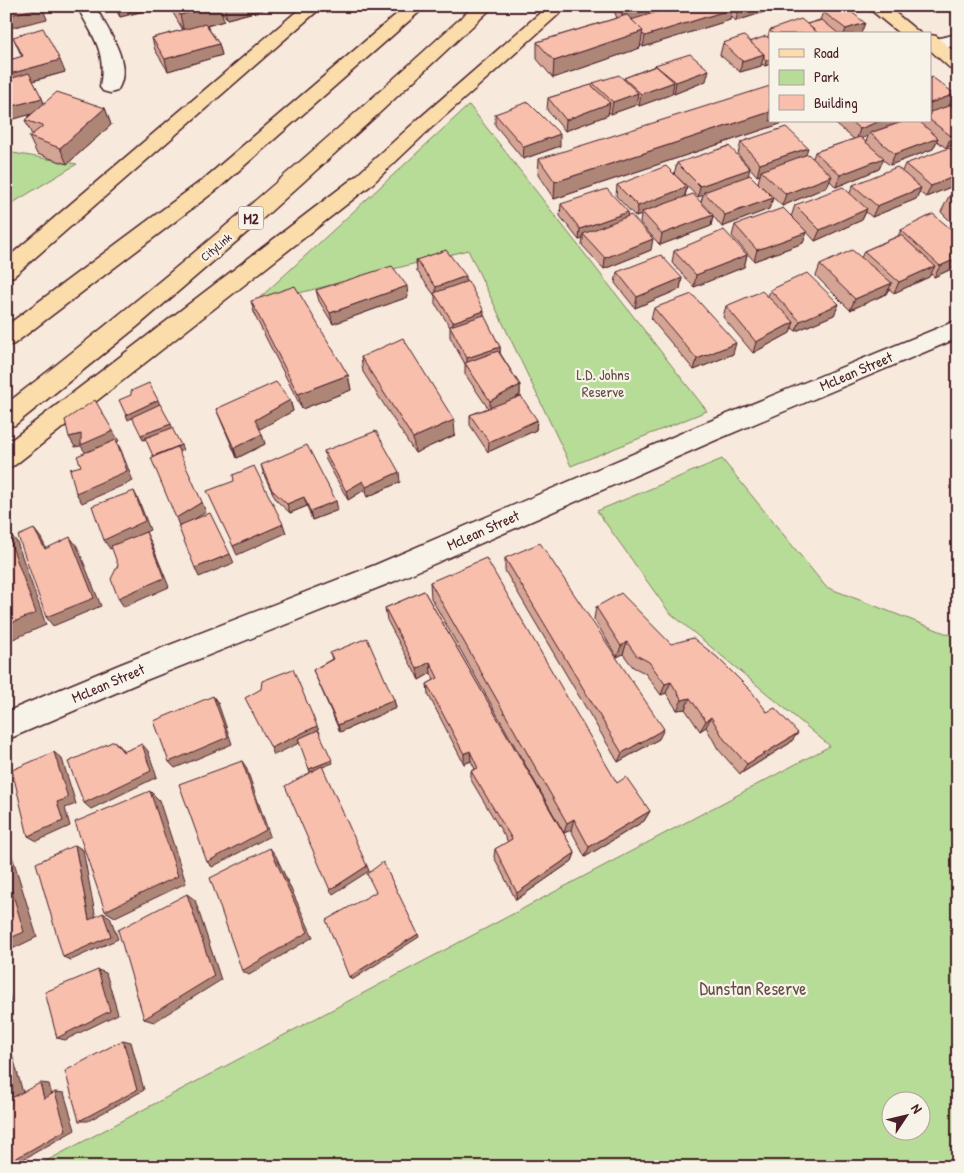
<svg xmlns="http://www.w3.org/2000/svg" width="964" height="1173" font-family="'Patrick Hand',sans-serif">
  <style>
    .green { fill: #b7dc97; stroke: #807e61; fill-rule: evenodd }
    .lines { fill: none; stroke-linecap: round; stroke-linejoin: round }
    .minor-casing { stroke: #4a1f2b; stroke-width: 3 }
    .major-casing { stroke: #4a1f2b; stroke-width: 3 }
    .highway-casing { stroke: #4a1f2b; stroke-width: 3 }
    .minor { fill: #f7f3e8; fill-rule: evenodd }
    .major { fill: #faddab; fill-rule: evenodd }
    .highway { fill: #faddab; fill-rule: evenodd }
    .wall { fill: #d4a494; stroke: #4a1f2b; fill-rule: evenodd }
    .shaded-wall { fill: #ad8678; stroke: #4a1f2b }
    .building { fill: #f7bfac; stroke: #4a1f2b }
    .labels { text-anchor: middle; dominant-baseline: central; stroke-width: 4.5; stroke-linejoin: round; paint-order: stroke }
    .far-street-label { font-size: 12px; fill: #4a1f2b; stroke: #f7f3e8 }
    .shield { fill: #f7f3e8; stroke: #7e5f64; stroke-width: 1 }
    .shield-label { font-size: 14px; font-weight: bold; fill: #4a1f2b }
    .street-label { font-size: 15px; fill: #4a1f2b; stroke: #f7f3e8 }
    .park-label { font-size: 15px; fill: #654e46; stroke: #f7f3e8 }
    .near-park-label { font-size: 18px; fill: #654e46; stroke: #f7f3e8 }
  </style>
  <rect width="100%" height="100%" fill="#f7e9dc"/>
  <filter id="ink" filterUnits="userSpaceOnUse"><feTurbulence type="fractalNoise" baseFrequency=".02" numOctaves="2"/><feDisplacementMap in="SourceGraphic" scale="10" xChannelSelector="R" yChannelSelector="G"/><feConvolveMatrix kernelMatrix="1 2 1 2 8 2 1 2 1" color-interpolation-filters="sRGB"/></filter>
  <g filter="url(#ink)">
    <g class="green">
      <path d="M 469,105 L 707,411 L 571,466 L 468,250 L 252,305 Z"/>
      <path d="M 6,153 L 13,153 L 77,164 L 6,207 Z"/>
      <path d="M 722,459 L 826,587 L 958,638 L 958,1167 L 35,1167 L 830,746 L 669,612 L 597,511 ZM 892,1100 L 922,1100 L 922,1130 L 892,1130 Z"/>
    </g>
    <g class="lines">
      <g class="minor-casing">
        <g id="minor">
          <path d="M 77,6 L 95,6 C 107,29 135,65 117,91 L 110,93 L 103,91 L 100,87 C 107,51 93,37 77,6 Z"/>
          <path d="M 958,34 L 958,45 L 930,51 L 930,40 Z"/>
          <path d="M 958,320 L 958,338 L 716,440 L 395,581 L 141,682 L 6,740 L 6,712 L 121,664 L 375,565 L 698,426 Z"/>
        </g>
      </g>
      <g class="major-casing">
        <g id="major">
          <path d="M 866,6 L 887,6 L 921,34 L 900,34 Z"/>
          <path d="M 930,35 L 936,36 L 958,55 L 958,71 L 951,69 L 930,50 Z"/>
        </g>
      </g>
      <g class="highway-casing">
        <g id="highway">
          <path d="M 303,6 L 323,6 L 14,276 L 6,279 L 6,259 Z"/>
          <path d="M 406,6 L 426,6 L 219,188 L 14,344 L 6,346 L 6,326 L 205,178 Z"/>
          <path d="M 474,6 L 494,6 L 375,117 L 258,223 L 138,326 L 15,425 L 6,427 L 6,404 C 169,279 323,144 474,6 Z"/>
          <path d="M 548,6 L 568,6 L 429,130 L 370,186 L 15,465 L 6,468 L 6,444 L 356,176 L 415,122 Z"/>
        </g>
      </g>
      <use href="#minor" class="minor"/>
      <use href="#major" class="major"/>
      <use href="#highway" class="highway"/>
    </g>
    <g class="wall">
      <path d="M 114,6 L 155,6 L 156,8 L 120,17 Z"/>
      <path d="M 169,6 L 266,6 L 266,9 L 227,19 L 221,10 L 224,21 L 207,26 L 219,44 L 222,55 L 168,71 L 155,50 L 152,38 L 183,30 Z"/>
      <path d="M 612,6 L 783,6 L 736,21 L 731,16 L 730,20 L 643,47 L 641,45 L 640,48 L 553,78 L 537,59 L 537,42 L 617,18 Z"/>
      <path d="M 823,12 L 861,34 L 770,34 L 770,64 L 765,66 L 762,64 L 761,66 L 740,72 L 720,55 L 723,43 L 750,42 L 768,37 L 770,30 L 807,24 L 820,20 Z"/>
      <path d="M 13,37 L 65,72 L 33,81 L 44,103 L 105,108 L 111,125 L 67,164 L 37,154 L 29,137 L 32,135 L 25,120 L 31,114 L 7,121 L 6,120 L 6,61 L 22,57 Z"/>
      <path d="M 655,65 L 706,81 L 674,94 L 672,92 L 672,94 L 639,106 L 636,103 L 636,105 L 611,114 L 609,112 L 608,115 L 565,131 L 547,110 L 548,98 L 592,85 L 593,83 L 624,80 L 624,78 L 655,66 Z"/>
      <path d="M 930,78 L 955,94 L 949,105 L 958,103 L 958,142 L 946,148 L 937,141 L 933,149 L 890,165 L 883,160 L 879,169 L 836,187 L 830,181 L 827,187 L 782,206 L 758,183 L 760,175 L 757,176 L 738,154 L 741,142 L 806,155 L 813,158 L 815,152 L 854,139 L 832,121 L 900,121 L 899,123 L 920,122 L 921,121 L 930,121 ZM 868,136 L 866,142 L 861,139 Z"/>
      <path d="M 495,114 L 560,146 L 523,159 L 495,125 Z"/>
      <path d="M 770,121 L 789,121 L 554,199 L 538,175 L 539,159 Z"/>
      <path d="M 958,148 L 958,184 L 926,197 L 919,192 L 916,199 L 872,217 L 866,212 L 862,220 L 815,241 L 807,232 L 803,243 L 754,261 L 732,236 L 735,225 L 791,217 L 795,205 L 850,193 L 853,185 L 902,171 L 905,164 L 955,153 Z"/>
      <path d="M 677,163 L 748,175 L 773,198 L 769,209 L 722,227 L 713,216 L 711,226 L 660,245 L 640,223 L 641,215 L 636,217 L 616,196 L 617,185 L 687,187 L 685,197 L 701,202 L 703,195 L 698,197 L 674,174 Z"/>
      <path d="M 958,193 L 958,229 L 941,212 L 949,196 Z"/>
      <path d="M 561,204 L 627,217 L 651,250 L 604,269 L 582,245 L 583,239 L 579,240 L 560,216 Z"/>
      <path d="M 901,230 L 958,235 L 958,266 L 934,277 L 931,274 L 929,277 L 894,293 L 889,289 L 886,294 L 850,310 L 816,276 L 820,265 L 861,258 L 864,251 L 898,236 Z"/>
      <path d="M 674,251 L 747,255 L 744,267 L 694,287 L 672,263 Z"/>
      <path d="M 416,260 L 466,282 L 500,347 L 500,353 L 520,385 L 520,395 L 514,399 L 537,420 L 536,430 L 488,452 L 470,425 L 470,415 L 488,408 L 465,374 L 465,364 L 450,337 L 450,327 L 435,303 L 435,296 L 417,271 Z"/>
      <path d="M 617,272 L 682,278 L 680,289 L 635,308 L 615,283 Z"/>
      <path d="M 316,290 L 408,297 L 333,324 L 319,301 Z"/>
      <path d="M 770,290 L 839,304 L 834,315 L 796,331 L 792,328 L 790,333 L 753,353 L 723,317 L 726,306 L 768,297 Z"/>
      <path d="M 251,301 L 348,375 L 351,390 L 302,409 L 255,316 Z"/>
      <path d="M 654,308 L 733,354 L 694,370 L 651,319 Z"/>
      <path d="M 361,357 L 455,435 L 415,453 L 363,372 Z"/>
      <path d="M 290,400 L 293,411 L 259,429 L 265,444 L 237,458 L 216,409 Z"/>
      <path d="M 324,451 L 400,482 L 367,497 L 364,490 L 348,500 L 326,460 Z"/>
      <path d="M 261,465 L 338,510 L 312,520 L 307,506 L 290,513 L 276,500 L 264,475 Z"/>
      <path d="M 505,558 L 659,739 L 618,762 L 505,571 Z"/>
      <path d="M 430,582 L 617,783 L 650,811 L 644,821 L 585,857 L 571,830 L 564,833 L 431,598 Z"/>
      <path d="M 424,591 L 575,853 L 572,861 L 516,900 L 494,857 L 495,849 L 508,842 L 471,780 L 471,771 L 475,769 L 471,761 L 464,764 L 428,694 L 427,684 L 434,680 L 431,673 L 419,680 L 387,620 L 385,608 Z"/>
      <path d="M 596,607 L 671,644 L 798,733 L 790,743 L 740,774 L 718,749 L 706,727 L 700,731 L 685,709 L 677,710 L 666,693 L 661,695 L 645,673 L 633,667 L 623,654 L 617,657 L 594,619 Z"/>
      <path d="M 330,653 L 394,700 L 396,708 L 340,732 L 313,670 L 332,659 Z"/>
    </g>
    <g class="shaded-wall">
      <path d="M 117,6 L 155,6 L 156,8 L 120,17 Z"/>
      <path d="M 212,6 L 220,6 L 224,21 L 184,32 L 180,15 Z"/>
      <path d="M 224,6 L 266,6 L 266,9 L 227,19 Z"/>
      <path d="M 739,6 L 783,6 L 736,21 Z"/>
      <path d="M 42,7 L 47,19 L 10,28 L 6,19 L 6,16 Z"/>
      <path d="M 670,7 L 669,13 L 621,26 L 622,14 L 647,9 Z"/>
      <path d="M 732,9 L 730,20 L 643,47 L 645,36 Z"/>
      <path d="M 865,23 L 861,34 L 844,34 L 846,29 Z"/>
      <path d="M 643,31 L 640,48 L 553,78 L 554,61 Z"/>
      <path d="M 219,44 L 222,55 L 168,71 L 165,59 Z"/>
      <path d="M 764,54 L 761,66 L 740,72 L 742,61 Z"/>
      <path d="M 770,59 L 770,64 L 765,66 L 766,60 Z"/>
      <path d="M 60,60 L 65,72 L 6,88 L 6,75 Z"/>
      <path d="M 709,70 L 706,81 L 674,94 L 676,82 Z"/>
      <path d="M 674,82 L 672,94 L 639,106 L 641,94 Z"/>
      <path d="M 638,93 L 636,105 L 611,114 L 613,102 Z"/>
      <path d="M 955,94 L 949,106 L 930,113 L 930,103 Z"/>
      <path d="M 42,98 L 46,110 L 7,121 L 6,108 Z"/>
      <path d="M 610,103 L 608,115 L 565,131 L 566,120 Z"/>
      <path d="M 105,108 L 111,125 L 67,164 L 60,148 Z"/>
      <path d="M 770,112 L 770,121 L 789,121 L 554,199 L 555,182 Z"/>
      <path d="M 880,121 L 900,121 L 899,123 L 870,133 L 868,136 L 856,141 L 860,129 Z"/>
      <path d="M 958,133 L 958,142 L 946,148 L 951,136 Z"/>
      <path d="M 560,134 L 560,146 L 523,159 L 524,147 Z"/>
      <path d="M 938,138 L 933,149 L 890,165 L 895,154 Z"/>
      <path d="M 808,148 L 804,160 L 761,171 L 760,175 L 757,176 L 760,164 Z"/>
      <path d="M 884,158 L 879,169 L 836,187 L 840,175 Z"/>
      <path d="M 750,169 L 747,180 L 704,192 L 703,195 L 698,197 L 700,186 Z"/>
      <path d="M 958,175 L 958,184 L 926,197 L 931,186 Z"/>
      <path d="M 832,176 L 827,187 L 782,206 L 786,194 Z"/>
      <path d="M 687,187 L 684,198 L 642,212 L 641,215 L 636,217 L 638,206 Z"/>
      <path d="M 921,188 L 916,199 L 872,217 L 877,206 Z"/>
      <path d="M 773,198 L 769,209 L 722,227 L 725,215 Z"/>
      <path d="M 867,209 L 862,220 L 815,241 L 820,230 Z"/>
      <path d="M 628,212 L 626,223 L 583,234 L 583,239 L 579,240 L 580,229 Z"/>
      <path d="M 713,215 L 711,226 L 660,245 L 662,234 Z"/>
      <path d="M 807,232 L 803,243 L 754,261 L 757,250 Z"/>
      <path d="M 653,239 L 651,250 L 604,269 L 605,258 Z"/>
      <path d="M 747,255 L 744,267 L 694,287 L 696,275 Z"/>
      <path d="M 958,258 L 958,266 L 934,277 L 940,266 Z"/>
      <path d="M 935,266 L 929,277 L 894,293 L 899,282 Z"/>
      <path d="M 466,276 L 466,287 L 436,295 L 436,287 Z"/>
      <path d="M 682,278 L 680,289 L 635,308 L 637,297 Z"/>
      <path d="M 892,283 L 886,294 L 850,310 L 855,299 Z"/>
      <path d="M 407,286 L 408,297 L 333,324 L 330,313 Z"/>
      <path d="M 839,304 L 834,315 L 796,331 L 800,321 Z"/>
      <path d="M 484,311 L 484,322 L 453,332 L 453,322 Z"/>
      <path d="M 794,322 L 790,333 L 753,353 L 756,342 Z"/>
      <path d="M 736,343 L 733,354 L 694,370 L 697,359 Z"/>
      <path d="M 500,347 L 500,358 L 467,367 L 467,358 Z"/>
      <path d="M 348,375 L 351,390 L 302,409 L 298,394 Z"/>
      <path d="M 520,385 L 520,395 L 490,412 L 490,401 Z"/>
      <path d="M 158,400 L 160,405 L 128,420 L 126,415 Z"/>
      <path d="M 290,400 L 293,411 L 258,430 L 255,420 Z"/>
      <path d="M 454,420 L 455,435 L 415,453 L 413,438 Z"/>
      <path d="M 537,420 L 536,430 L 488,452 L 489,442 Z"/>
      <path d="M 171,424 L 173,429 L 143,440 L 141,435 Z"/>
      <path d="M 113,431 L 119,441 L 117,442 L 121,450 L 133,481 L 82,503 L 76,493 L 87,455 L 81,446 L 75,447 L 69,437 L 81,434 Z"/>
      <path d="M 262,434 L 265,444 L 237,458 L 234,448 Z"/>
      <path d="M 181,445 L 183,450 L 155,461 L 153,456 Z"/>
      <path d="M 399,472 L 400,482 L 367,497 L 366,487 Z"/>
      <path d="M 363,481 L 364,490 L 348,500 L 346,491 Z"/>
      <path d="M 134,491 L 139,501 L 150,530 L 110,549 L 104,540 Z"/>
      <path d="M 304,497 L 307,506 L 290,513 L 287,504 Z"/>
      <path d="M 336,501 L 338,510 L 312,520 L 310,511 Z"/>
      <path d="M 202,502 L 206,512 L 180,528 L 176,518 Z"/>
      <path d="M 283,524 L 286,533 L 237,555 L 233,546 Z"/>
      <path d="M 6,529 L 17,542 L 46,625 L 6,642 Z"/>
      <path d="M 34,529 L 41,538 L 51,558 L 45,549 Z"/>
      <path d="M 146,532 L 151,542 L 169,587 L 124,607 L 118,598 Z"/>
      <path d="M 70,537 L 77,546 L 101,606 L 53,626 L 46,617 Z"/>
      <path d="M 230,554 L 234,563 L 199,577 L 195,568 Z"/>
      <path d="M 627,642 L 623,654 L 617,657 L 621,646 Z"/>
      <path d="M 430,662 L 431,673 L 419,680 L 417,669 Z"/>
      <path d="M 671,682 L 666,693 L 661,695 L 665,684 Z"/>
      <path d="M 213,696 L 218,703 L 232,744 L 175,768 L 169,762 Z"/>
      <path d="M 690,698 L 685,709 L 677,710 L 682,700 Z"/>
      <path d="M 394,700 L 396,708 L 340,732 L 338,725 Z"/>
      <path d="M 711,717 L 706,727 L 700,731 L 706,721 Z"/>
      <path d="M 317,726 L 320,733 L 274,755 L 271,748 Z"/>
      <path d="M 664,729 L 659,739 L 618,762 L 622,753 Z"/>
      <path d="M 798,733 L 790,743 L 740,774 L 747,764 Z"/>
      <path d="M 114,741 L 121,747 L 129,759 L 123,752 Z"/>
      <path d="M 142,744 L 148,751 L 157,777 L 91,809 L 84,803 Z"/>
      <path d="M 470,751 L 471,761 L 464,764 L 464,754 Z"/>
      <path d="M 54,752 L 62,759 L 76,804 L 65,808 L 70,826 L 37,841 L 28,836 L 57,802 Z"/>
      <path d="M 332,760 L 333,763 L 310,772 L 309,769 Z"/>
      <path d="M 242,761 L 246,767 L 270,836 L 212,867 L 207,862 Z"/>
      <path d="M 150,791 L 159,800 L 186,883 L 115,917 L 105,911 Z"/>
      <path d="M 650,811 L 644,821 L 585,857 L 589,847 Z"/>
      <path d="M 574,819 L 571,830 L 564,833 L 567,823 Z"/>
      <path d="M 6,836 L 37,937 L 6,952 Z"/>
      <path d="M 75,845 L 83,850 L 97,924 L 89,920 Z"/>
      <path d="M 270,848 L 276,856 L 313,937 L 249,975 L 242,971 Z"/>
      <path d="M 575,853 L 572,861 L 516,900 L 517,893 Z"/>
      <path d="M 367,866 L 369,871 L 333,894 L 330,890 Z"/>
      <path d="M 187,894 L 195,900 L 221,980 L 154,1022 L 144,1019 Z"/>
      <path d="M 103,913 L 110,917 L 118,939 L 71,960 L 63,957 Z"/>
      <path d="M 418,934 L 419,937 L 352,980 L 349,977 Z"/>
      <path d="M 98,970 L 106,973 L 118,1014 L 65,1040 L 57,1038 Z"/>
      <path d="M 6,984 L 11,1001 L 6,1004 Z"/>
      <path d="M 123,1040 L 131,1042 L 144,1090 L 88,1121 L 79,1121 Z"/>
      <path d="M 6,1045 L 10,1046 L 23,1093 L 6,1102 Z"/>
      <path d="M 40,1083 L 49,1084 L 53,1099 L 44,1099 Z"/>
      <path d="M 55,1092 L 64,1093 L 75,1130 L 15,1164 L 6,1165 Z"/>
    </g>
    <g class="building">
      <path d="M 6,6 L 42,6 L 42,7 L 6,16 Z"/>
      <path d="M 174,6 L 212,6 L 180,15 Z"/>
      <path d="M 618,6 L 645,6 L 647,9 L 622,14 Z"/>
      <path d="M 645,6 L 670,6 L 670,7 L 646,11 L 647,9 Z"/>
      <path d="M 676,6 L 730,6 L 732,9 L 645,36 L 642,33 L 643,31 L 631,20 Z"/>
      <path d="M 841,6 L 844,6 L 865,23 L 846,29 L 823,12 Z"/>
      <path d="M 627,15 L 643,31 L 554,61 L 537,42 Z"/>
      <path d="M 801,19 L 819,34 L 774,34 L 770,30 Z"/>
      <path d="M 822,20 L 839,34 L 819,34 L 807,24 Z"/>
      <path d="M 205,24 L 219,44 L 165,59 L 152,38 Z"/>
      <path d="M 43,28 L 60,60 L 6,75 L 6,61 L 23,56 L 13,37 Z"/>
      <path d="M 744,36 L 764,54 L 742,61 L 723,43 Z"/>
      <path d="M 766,36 L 770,39 L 770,59 L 766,60 L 764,58 L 764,54 L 750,42 Z"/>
      <path d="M 690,54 L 709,70 L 676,82 L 655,65 Z"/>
      <path d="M 656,66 L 674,82 L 641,94 L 624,78 Z"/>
      <path d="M 29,73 L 42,98 L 6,108 L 6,80 Z"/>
      <path d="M 619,75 L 638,93 L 613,102 L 593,83 Z"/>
      <path d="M 932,77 L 955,94 L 930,103 L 930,78 Z"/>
      <path d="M 591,85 L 610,103 L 566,120 L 548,98 Z"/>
      <path d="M 770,86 L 770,112 L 555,182 L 539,159 Z"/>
      <path d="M 57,92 L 105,108 L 60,148 L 29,137 L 43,126 L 25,120 Z"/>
      <path d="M 528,102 L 560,134 L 524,147 L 495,114 Z"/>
      <path d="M 958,103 L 958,133 L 951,136 L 930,120 L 930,112 Z"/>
      <path d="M 850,121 L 880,121 L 860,129 Z"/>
      <path d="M 905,121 L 919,121 L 938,138 L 895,154 L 870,133 Z"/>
      <path d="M 786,127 L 808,148 L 760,164 L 741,142 Z"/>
      <path d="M 860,137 L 884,158 L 840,175 L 815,152 Z"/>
      <path d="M 729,146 L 750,169 L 700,186 L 677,163 Z"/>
      <path d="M 949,148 L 958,156 L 958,175 L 931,186 L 905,164 Z"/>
      <path d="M 808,154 L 832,176 L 786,194 L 761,171 Z"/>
      <path d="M 666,166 L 687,187 L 638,206 L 617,185 Z"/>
      <path d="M 897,167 L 921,188 L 877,206 L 853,185 Z"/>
      <path d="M 750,175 L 773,198 L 725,215 L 704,192 Z"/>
      <path d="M 843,187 L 867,209 L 820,230 L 795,205 Z"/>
      <path d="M 607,189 L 628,212 L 580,229 L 561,204 Z"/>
      <path d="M 958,193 L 958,204 L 949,196 Z"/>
      <path d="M 693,194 L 713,215 L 662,234 L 642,212 Z"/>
      <path d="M 783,208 L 807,232 L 757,250 L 735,225 Z"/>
      <path d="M 933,214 L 958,235 L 958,258 L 940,266 L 901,230 Z"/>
      <path d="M 631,215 L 653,239 L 605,258 L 583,234 Z"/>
      <path d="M 724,230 L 747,255 L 696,275 L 674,251 Z"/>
      <path d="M 901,235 L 935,266 L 899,282 L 864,251 Z"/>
      <path d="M 446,250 L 466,276 L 436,287 L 416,260 Z"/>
      <path d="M 852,250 L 892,283 L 855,299 L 820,265 Z"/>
      <path d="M 661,255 L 682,278 L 637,297 L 617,272 Z"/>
      <path d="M 392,266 L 407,286 L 330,313 L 316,290 Z"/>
      <path d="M 807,273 L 839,304 L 800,321 L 770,290 Z"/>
      <path d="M 468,281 L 484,311 L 453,322 L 434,293 Z"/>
      <path d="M 295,286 L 348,375 L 298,394 L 251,301 Z"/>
      <path d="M 762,291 L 794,322 L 756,342 L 726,306 Z"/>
      <path d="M 692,294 L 736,343 L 697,359 L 654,308 Z"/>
      <path d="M 484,315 L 500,347 L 467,358 L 450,326 Z"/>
      <path d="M 403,338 L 454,420 L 413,438 L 361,357 Z"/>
      <path d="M 498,351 L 520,385 L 490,401 L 465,363 Z"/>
      <path d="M 276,382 L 290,400 L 255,420 L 262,434 L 234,448 L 216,409 Z"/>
      <path d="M 149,383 L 158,400 L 126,415 L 119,400 L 131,395 L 131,391 Z"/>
      <path d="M 521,396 L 537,420 L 489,442 L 470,415 Z"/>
      <path d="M 95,400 L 113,431 L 81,445 L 81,434 L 69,437 L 65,420 Z"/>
      <path d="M 160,404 L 171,424 L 141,435 L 132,417 Z"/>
      <path d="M 172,428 L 181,445 L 153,456 L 145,438 Z"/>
      <path d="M 376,431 L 399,472 L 366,487 L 363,481 L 346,491 L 324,451 Z"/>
      <path d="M 116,440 L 127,471 L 76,493 L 70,469 L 81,466 L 77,456 Z"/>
      <path d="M 307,445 L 336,501 L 310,511 L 304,497 L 287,504 L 272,490 L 261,465 Z"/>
      <path d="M 177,447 L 202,502 L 176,518 L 151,458 Z"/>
      <path d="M 254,466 L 283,524 L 233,546 L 207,491 L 234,481 L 233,475 Z"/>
      <path d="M 134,491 L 145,521 L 104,540 L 92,506 Z"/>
      <path d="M 210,513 L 230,554 L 195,568 L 178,526 Z"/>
      <path d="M 34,529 L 45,549 L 70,537 L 94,598 L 46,617 L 18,536 Z"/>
      <path d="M 6,530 L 36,613 L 6,625 Z"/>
      <path d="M 146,532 L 164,578 L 118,598 L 111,579 L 118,565 L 111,546 Z"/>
      <path d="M 540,543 L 664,729 L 622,753 L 505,558 Z"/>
      <path d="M 486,558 L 617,783 L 626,777 L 650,811 L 589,847 L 574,819 L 567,823 L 430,582 Z"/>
      <path d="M 424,591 L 575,853 L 517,893 L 495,849 L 512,839 L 471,771 L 478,768 L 470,751 L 464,754 L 427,684 L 438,678 L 430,662 L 417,669 L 385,608 Z"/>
      <path d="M 621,593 L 671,644 L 693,638 L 717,657 L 752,692 L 767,712 L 775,708 L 798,733 L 747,764 L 724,739 L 711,717 L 706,721 L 690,698 L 682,700 L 671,682 L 665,684 L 649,662 L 636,655 L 627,642 L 621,646 L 596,607 Z"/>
      <path d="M 367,638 L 394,700 L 338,725 L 313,670 L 333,659 L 330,653 Z"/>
      <path d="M 293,669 L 317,726 L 271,748 L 245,698 L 261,689 L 262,681 Z"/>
      <path d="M 213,696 L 228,737 L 169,762 L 154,721 Z"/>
      <path d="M 318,730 L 332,760 L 309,769 L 298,739 Z"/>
      <path d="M 114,741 L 123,752 L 142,744 L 151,771 L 84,803 L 68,762 Z"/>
      <path d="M 54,752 L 68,798 L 57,802 L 63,821 L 28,836 L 12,770 Z"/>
      <path d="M 242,761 L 266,830 L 207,862 L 179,784 Z"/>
      <path d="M 322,766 L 367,866 L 330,890 L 285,786 Z"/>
      <path d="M 150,791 L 178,876 L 105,911 L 75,822 Z"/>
      <path d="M 75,845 L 89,920 L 103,913 L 111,936 L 63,957 L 36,863 Z"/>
      <path d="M 270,848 L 308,932 L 242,971 L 210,878 Z"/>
      <path d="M 383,862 L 418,934 L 349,977 L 326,920 L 376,892 L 367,874 Z"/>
      <path d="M 6,871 L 24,932 L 6,940 Z"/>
      <path d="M 187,894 L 214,976 L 144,1019 L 118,930 Z"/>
      <path d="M 98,970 L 110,1011 L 57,1038 L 45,992 Z"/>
      <path d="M 123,1040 L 137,1090 L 79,1121 L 65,1071 Z"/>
      <path d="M 6,1066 L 13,1092 L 6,1096 Z"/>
      <path d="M 40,1083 L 44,1099 L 55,1092 L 66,1130 L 6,1164 L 6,1101 Z"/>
    </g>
  </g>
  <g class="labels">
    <g class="far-street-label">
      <text transform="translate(216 247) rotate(-40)">CityLink</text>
    </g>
    <rect class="shield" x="238.5" y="206.5" width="25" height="23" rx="4"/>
    <g class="shield-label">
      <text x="251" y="218">M2</text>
    </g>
    <g class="street-label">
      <text transform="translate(856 371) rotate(-23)">McLean Street</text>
      <text transform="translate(483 530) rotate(-24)">McLean Street</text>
      <text transform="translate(108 683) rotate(-23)">McLean Street</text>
    </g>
    <g class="park-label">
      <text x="603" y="374">L.D. Johns<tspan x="603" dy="17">Reserve</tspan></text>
    </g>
    <g class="near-park-label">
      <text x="753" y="988">Dunstan Reserve</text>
    </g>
  </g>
  <rect width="964" height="1173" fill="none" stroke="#f7f3e8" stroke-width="25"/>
  <rect x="12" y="12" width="939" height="1148" fill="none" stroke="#4a1f2b" stroke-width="2" filter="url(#ink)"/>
  <rect x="769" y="32" width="162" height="90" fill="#f7f3e8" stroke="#b29e9c"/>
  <rect x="779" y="49" width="25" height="8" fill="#faddab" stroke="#b29e9c"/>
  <text x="814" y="58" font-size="15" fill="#4a1f2b">Road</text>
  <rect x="779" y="70" width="25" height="15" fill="#b7dc97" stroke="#b29e9c"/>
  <text x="814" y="82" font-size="15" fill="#4a1f2b">Park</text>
  <rect x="779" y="95" width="25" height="15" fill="#f7bfac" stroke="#b29e9c"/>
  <text x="814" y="108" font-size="15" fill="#4a1f2b">Building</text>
  <g transform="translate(906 1116) rotate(55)"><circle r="24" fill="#f7f3e8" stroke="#b29e9c"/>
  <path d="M0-4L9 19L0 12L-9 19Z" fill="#4a1f2b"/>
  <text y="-8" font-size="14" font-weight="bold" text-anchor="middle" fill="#4a1f2b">N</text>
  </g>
</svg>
